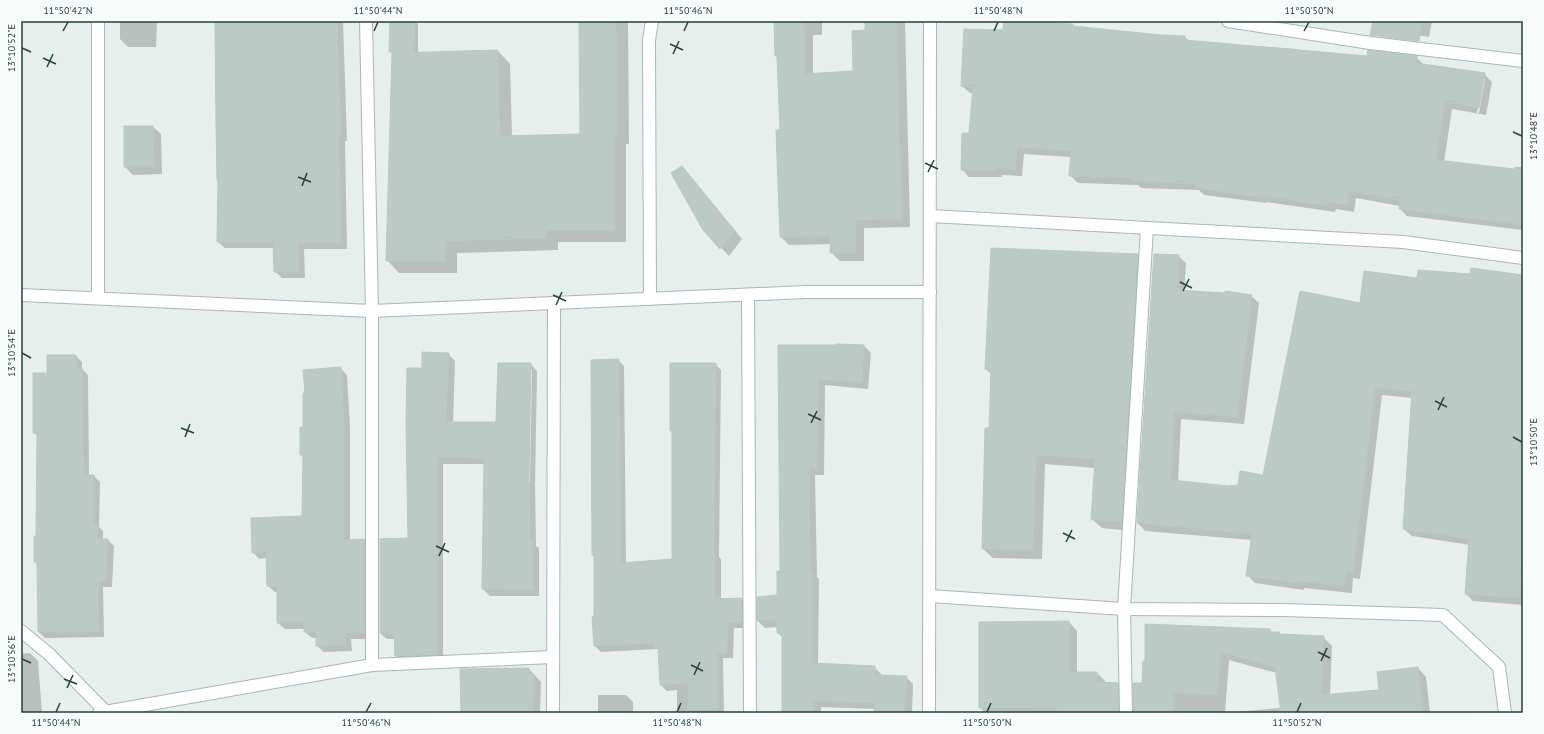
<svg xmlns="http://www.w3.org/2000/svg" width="1544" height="734" font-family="'PT Sans',sans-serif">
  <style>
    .shadow { fill: #0003; fill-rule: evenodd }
    .building { fill: #bbcac4; stroke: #b8c9c2 }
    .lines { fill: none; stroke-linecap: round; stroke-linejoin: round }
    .minor-casing { stroke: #a8b8b2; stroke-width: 14 }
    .minor { stroke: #fff; stroke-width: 12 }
    .ticks { fill: none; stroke: #24423a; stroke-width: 1.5 }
    .neatline { fill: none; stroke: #24423a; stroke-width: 1.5 }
    .ticks-label { font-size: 10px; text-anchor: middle; fill: #24423a }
  </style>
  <rect width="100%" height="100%" fill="#e6efeb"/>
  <g class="shadow">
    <path d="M 120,21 L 157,21 L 156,47 L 128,47 L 120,39 Z"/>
    <path d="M 216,21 L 343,21 L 347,141 L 345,141 L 347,249 L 304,249 L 305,278 L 282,278 L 275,271 L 275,248 L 225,248 L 218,242 L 219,181 Z"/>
    <path d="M 391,21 L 415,21 L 418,24 L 418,53 L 498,51 L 510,64 L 512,137 L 581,135 L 580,21 L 628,21 L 629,144 L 626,144 L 626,242 L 558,242 L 558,250 L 457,253 L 457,273 L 399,273 L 387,260 L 393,54 L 390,51 Z"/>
    <path d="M 775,21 L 822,21 L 822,35 L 813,35 L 813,74 L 854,72 L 866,31 L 866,21 L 905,21 L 910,227 L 864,228 L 864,261 L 840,261 L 831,252 L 831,244 L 789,245 L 781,237 L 781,131 L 778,58 L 776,56 Z"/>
    <path d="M 1375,21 L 1432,21 L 1429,37 L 1383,29 Z"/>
    <path d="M 1073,25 L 1075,27 L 1161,36 L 1185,37 L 1189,41 L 1297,49 L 1299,51 L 1368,57 L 1416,57 L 1424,65 L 1484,74 L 1492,82 L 1486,115 L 1452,109 L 1444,162 L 1514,170 L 1515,167 L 1523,167 L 1523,230 L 1407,216 L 1400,209 L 1400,206 L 1356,198 L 1354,212 L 1336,209 L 1335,212 L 1267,202 L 1267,203 L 1204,195 L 1199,190 L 1141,188 L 1138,185 L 1078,183 L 1070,175 L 1071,157 L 1024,154 L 1022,176 L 1002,175 L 1002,177 L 969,177 L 962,169 L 970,134 L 973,93 L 970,93 L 962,86 L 1004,31 ZM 1483,79 L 1485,79 L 1479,113 L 1477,113 Z"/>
    <path d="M 125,127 L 153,127 L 161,134 L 162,174 L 133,175 L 125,167 Z"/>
    <path d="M 682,167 L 742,239 L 729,256 L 704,230 Z"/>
    <path d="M 992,249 L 1137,255 L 1147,265 L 1131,531 L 1102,528 L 1092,519 L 1096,468 L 1045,464 L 1042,559 L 993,558 L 983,549 L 992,375 L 986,369 Z"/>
    <path d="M 1155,255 L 1178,256 L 1186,263 L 1184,291 L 1251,296 L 1259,303 L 1244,424 L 1181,419 L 1178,482 L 1228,487 L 1239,486 L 1264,476 L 1361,304 L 1418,279 L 1471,275 L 1472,269 L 1523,275 L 1523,605 L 1473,601 L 1466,594 L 1470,545 L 1412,536 L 1404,529 L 1413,398 L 1382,395 L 1360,579 L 1353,578 L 1352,593 L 1304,588 L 1304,590 L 1255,583 L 1247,575 L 1252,540 L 1145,531 L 1138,523 Z"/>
    <path d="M 779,346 L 864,346 L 871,353 L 868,389 L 825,385 L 824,475 L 815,475 L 817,577 L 819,579 L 818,664 L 874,667 L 881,674 L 881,676 L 906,677 L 913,684 L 912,713 L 875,713 L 875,709 L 821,707 L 821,713 L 783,713 L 783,638 L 778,633 L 778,627 L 765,628 L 758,621 L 778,596 L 781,572 Z"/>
    <path d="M 448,354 L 455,361 L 453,423 L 497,423 L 530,364 L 537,371 L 535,484 L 536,546 L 539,548 L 539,596 L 490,596 L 483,589 L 485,464 L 443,464 L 443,661 L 402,663 L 396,656 L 395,639 L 387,639 L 380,633 L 409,539 L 422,369 ZM 530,369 L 532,369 L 530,482 L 528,482 Z"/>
    <path d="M 76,356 L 82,362 L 82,369 L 88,375 L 89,476 L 94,476 L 100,482 L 99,527 L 103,531 L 103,540 L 108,540 L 114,546 L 112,587 L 103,587 L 104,637 L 45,638 L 39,632 L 38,565 L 35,562 L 37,537 L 38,437 L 34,432 L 48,374 Z"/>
    <path d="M 618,360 L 624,366 L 626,564 L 673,560 L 673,432 L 671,430 L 715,364 L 721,370 L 719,557 L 721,559 L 721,600 L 742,599 L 748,605 L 748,628 L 734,628 L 733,658 L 723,658 L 724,713 L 677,713 L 677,690 L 667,691 L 661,685 L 659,650 L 658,649 L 601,652 L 595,646 L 595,556 L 593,554 Z"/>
    <path d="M 340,368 L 347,375 L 350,427 L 350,541 L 364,540 L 371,547 L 371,639 L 351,639 L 352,651 L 324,652 L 317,646 L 317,638 L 312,638 L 305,632 L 305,629 L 285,629 L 278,623 L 278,592 L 275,592 L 268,586 L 267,558 L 259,559 L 253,552 L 303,517 L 304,457 L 301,454 L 304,428 Z"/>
    <path d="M 1069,622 L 1077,631 L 1077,673 L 1097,673 L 1105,681 L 1105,683 L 1117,684 L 1126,692 L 1126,713 L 985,713 L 980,707 Z"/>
    <path d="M 1270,630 L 1273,633 L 1279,633 L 1280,635 L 1323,637 L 1332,646 L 1330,696 L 1380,690 L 1418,668 L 1426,677 L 1430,713 L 1134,713 L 1143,684 ZM 1229,660 L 1277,673 L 1281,708 L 1225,713 Z"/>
    <path d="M 30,653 L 38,661 L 42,713 L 21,713 L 21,654 Z"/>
    <path d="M 529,669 L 541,682 L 540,713 L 461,713 Z"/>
    <path d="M 598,695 L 626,695 L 633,702 L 633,713 L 598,713 Z"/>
  </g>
  <g class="building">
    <path d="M 215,21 L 337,21 L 341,135 L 339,135 L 341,243 L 298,243 L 299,272 L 274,272 L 273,242 L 217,242 L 218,180 L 217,180 L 216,122 Z"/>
    <path d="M 390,21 L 415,21 L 414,52 L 389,52 Z"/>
    <path d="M 579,21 L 616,21 L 617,133 L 615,133 L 615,230 L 546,230 L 546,238 L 445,241 L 445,261 L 386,261 L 392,53 L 498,50 L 500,136 L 580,134 Z"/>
    <path d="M 774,21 L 804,21 L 805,74 L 853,71 L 852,31 L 865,30 L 865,21 L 896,21 L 902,219 L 856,220 L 856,253 L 830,253 L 831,236 L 780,237 L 776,130 L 780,130 L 777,56 L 775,56 Z"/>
    <path d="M 1004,21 L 1073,24 L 1073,26 L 1161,35 L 1185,36 L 1185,40 L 1367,56 L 1368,50 L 1417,56 L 1416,63 L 1485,73 L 1479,108 L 1445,102 L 1436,160 L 1523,170 L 1523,225 L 1399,209 L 1400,200 L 1349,191 L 1347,205 L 1329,202 L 1328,206 L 1260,195 L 1260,197 L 1196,188 L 1196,184 L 1133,181 L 1133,178 L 1069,176 L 1071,151 L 1017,147 L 1015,170 L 995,168 L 995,170 L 961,170 L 962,133 L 969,133 L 973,87 L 961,86 L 964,29 L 1003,30 Z"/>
    <path d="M 1373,21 L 1422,21 L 1419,41 L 1370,35 Z"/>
    <path d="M 124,126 L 153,126 L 154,167 L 124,167 Z"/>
    <path d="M 682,166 L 735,231 L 720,249 L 703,230 L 671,173 Z"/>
    <path d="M 991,248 L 1138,254 L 1122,522 L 1091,519 L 1095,459 L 1036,455 L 1033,550 L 982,549 L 985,428 L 989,428 L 991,370 L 985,369 Z"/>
    <path d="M 1154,254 L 1179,255 L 1177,290 L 1225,293 L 1225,291 L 1252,295 L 1237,417 L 1174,412 L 1171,480 L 1228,486 L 1238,485 L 1240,471 L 1263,475 L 1300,291 L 1360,303 L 1364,271 L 1417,278 L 1418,270 L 1470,274 L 1471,268 L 1523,275 L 1523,551 L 1519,598 L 1465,594 L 1469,539 L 1403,529 L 1412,391 L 1375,388 L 1353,572 L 1346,571 L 1344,586 L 1297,581 L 1297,583 L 1246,576 L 1252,534 L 1137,523 Z"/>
    <path d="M 836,344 L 864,345 L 862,383 L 818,379 L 817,469 L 809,468 L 810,571 L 812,571 L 812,663 L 875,666 L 875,675 L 907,676 L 904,713 L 874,713 L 874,703 L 814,701 L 814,711 L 782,711 L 782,633 L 777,633 L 777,620 L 757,621 L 757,597 L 777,595 L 777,571 L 780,571 L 778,345 L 836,345 Z"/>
    <path d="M 422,352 L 449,353 L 446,422 L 496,422 L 498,363 L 531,363 L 529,477 L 530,540 L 532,540 L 533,588 L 532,590 L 482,589 L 484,458 L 437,457 L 437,655 L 395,656 L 394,633 L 380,633 L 380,539 L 408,538 L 406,423 L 407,368 L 422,368 Z"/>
    <path d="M 47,355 L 76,355 L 77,368 L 82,368 L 84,475 L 94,475 L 94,524 L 97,524 L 98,539 L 108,539 L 106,581 L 98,581 L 99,632 L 38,632 L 37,562 L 34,562 L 34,536 L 36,536 L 37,433 L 33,433 L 33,373 L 47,373 Z"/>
    <path d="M 619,359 L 621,563 L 672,559 L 672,431 L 670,431 L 670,363 L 716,363 L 714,552 L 715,552 L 715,599 L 742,598 L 742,622 L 728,623 L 727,653 L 718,653 L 718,710 L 688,710 L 688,683 L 660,685 L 658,647 L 654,647 L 654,643 L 594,646 L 592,617 L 594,616 L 594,555 L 592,555 L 591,360 Z"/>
    <path d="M 341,367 L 344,420 L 344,540 L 364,539 L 364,633 L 345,633 L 346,645 L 316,646 L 316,632 L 304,632 L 304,623 L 277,623 L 277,586 L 267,586 L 266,552 L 252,553 L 251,518 L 302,516 L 303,455 L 300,455 L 300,427 L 303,427 L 303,393 L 305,393 L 303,370 Z"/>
    <path d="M 1069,621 L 1069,672 L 1097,672 L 1097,682 L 1118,683 L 1118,713 L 1057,713 L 1057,707 L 979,708 L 979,622 Z"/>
    <path d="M 1145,624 L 1270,629 L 1270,632 L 1279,632 L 1279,634 L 1324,636 L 1321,695 L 1379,690 L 1377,672 L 1418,667 L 1423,713 L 1281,713 L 1275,667 L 1221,652 L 1217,695 L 1174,693 L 1174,713 L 1133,713 L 1133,683 L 1142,683 L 1143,661 L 1145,661 Z"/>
    <path d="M 529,668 L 529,674 L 534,674 L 533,713 L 461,713 L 460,669 Z"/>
  </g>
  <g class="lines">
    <g class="minor-casing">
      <g id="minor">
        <path d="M 366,21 L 372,311 L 372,665"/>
        <path d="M 1228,21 L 1370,43 L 1523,61"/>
        <path d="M 930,216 L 1403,242 L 1523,258"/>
        <path d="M 21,295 L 372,311 L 806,292 L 930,292"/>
        <path d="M 748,295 L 750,713"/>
        <path d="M 98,298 L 98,21"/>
        <path d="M 650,299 L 649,40 L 652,21"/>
        <path d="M 930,596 L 1124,609 L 1282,610 L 1443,615 L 1499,667 L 1505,713"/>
        <path d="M 21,631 L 49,654 L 106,712"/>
        <path d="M 99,713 L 372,665 L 553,657"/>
        <path d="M 553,713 L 554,303"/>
        <path d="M 929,713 L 930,21"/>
        <path d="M 1126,713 L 1124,609 L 1147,228"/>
      </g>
    </g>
    <use href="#minor" class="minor"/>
  </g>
  <path class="ticks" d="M 63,31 L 68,22M 374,31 L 378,22M 684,31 L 688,22M 994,31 L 998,22M 1304,31 L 1309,22M 670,44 L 683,50M 22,48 L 31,52M 673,54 L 679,41M 43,58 L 56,64M 47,67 L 53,54M 1513,132 L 1522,136M 925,163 L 938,169M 928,172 L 934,160M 298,177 L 311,182M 302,186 L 307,173M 1180,282 L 1192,288M 1183,291 L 1189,279M 553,295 L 566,301M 556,305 L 562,292M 22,353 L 31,358M 1435,401 L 1447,407M 1438,410 L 1444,397M 808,414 L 821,420M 811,423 L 817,411M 181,428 L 194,433M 185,437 L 190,424M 1513,437 L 1522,442M 1063,533 L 1075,539M 1066,542 L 1072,530M 436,546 L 449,552M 439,556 L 445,543M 1318,652 L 1330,658M 22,659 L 31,663M 1321,661 L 1327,648M 691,665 L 703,671M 694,675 L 700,662M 64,679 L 77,684M 67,688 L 73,675M 56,712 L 60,703M 366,712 L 371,703M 677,712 L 681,703M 987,712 L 991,703M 1297,712 L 1301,703"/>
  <rect width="1544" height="734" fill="none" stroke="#f7fbf9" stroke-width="44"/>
  <rect x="22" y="22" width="1500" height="690" class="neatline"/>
  <g class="ticks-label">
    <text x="68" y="14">11°50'42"N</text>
    <text x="378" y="14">11°50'44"N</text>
    <text x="688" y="14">11°50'46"N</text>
    <text x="998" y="14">11°50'48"N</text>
    <text x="1309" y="14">11°50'50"N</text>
    <text transform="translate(11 48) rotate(-90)" y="4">13°10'52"E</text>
    <text transform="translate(1533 136) rotate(-90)" y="4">13°10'48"E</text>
    <text transform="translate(11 353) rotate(-90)" y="4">13°10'54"E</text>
    <text transform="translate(1533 442) rotate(-90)" y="4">13°10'50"E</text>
    <text transform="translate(11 659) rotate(-90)" y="4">13°10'56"E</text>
    <text x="56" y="726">11°50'44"N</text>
    <text x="366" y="726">11°50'46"N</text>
    <text x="677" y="726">11°50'48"N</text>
    <text x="987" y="726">11°50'50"N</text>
    <text x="1297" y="726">11°50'52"N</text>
  </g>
</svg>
